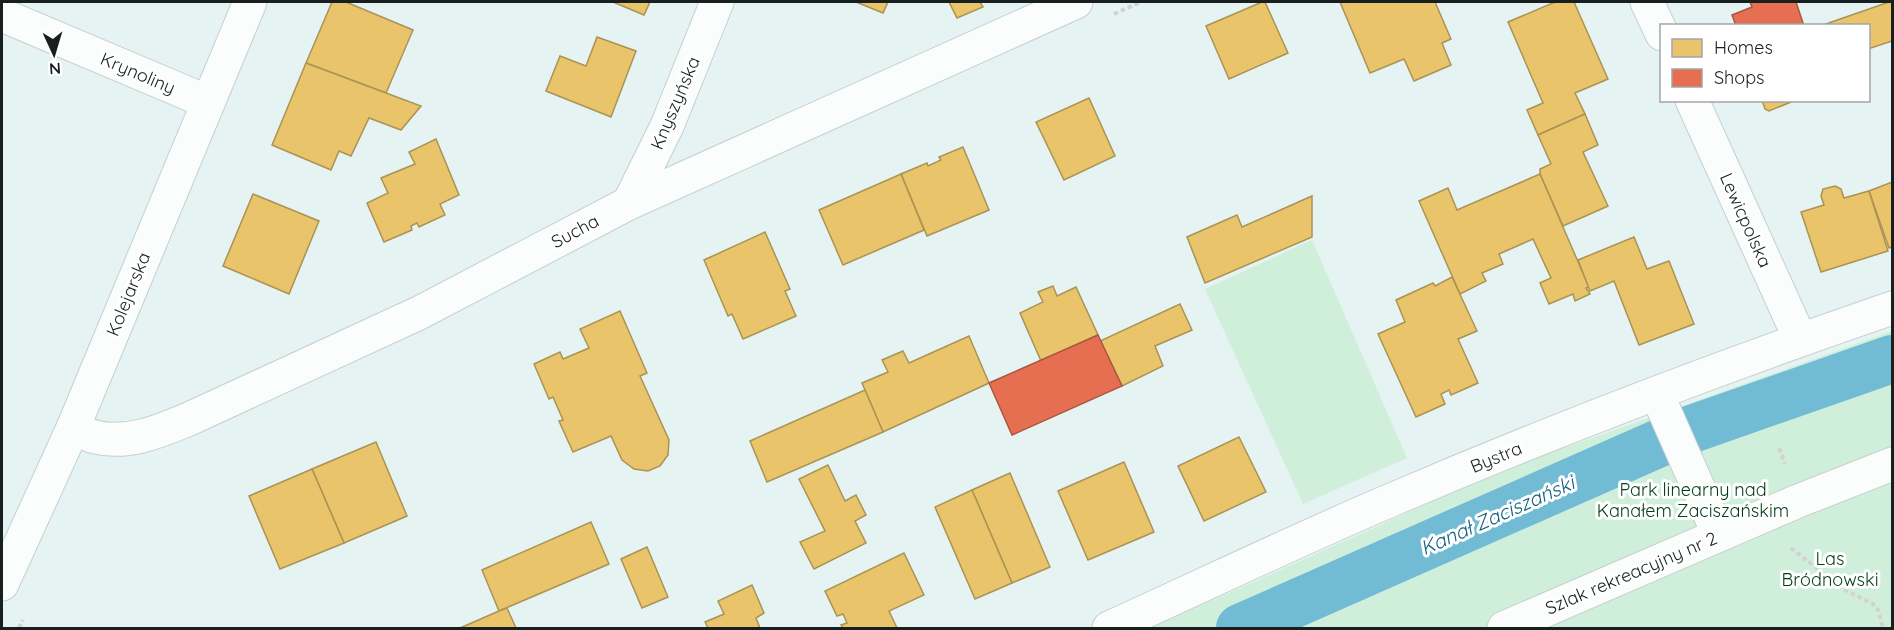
<svg xmlns="http://www.w3.org/2000/svg" width="1894" height="630" font-family="Quicksand,sans-serif">
  <style>
    .green { fill: #d0efdb }
    .homes { fill: #e9c46a; stroke: #aa9354; stroke-width: 1.5 }
    .shops { fill: #e76f51; stroke: #a95742; stroke-width: 1.5 }
    .lines { fill: none; stroke-linecap: round; stroke-linejoin: round }
    .canal { stroke: #71bbd5; stroke-width: 48 }
    .pedestrian-casing { stroke: #c5d0cf; stroke-width: 35 }
    .minor-casing { stroke: #c5d0cf; stroke-width: 35 }
    .path { stroke: #cfd4d3; stroke-width: 4; stroke-dasharray: 4.5 3; stroke-linecap: butt }
    .pedestrian { stroke: #fbfdfd; stroke-width: 33 }
    .minor { stroke: #fbfdfd; stroke-width: 33 }
    .labels { text-anchor: middle; dominant-baseline: central; stroke-width: 6; stroke-linejoin: round; paint-order: stroke }
    .street-label { font-size: 18px; fill: #17201f; stroke: #fff }
    .park-label { font-size: 18px; fill: #033c1a; stroke: #fff }
    .water-label { font-size: 20px; font-style: italic; fill: #12607a; stroke: #fff }
  </style>
  <rect width="100%" height="100%" fill="#e5f3f2"/>
  <g class="green">
    <path d="M 1312,240 L 1407,458 L 1303,504 L 1205,289 Z"/>
    <path d="M 1892,331 L 1892,352 L 1717,412 L 1687,425 L 1679,407 Z"/>
    <path d="M 1892,368 L 1892,628 L 1257,628 L 1692,437 Z"/>
    <path d="M 1651,417 L 1659,436 L 1223,628 L 1151,628 L 1505,469 Z"/>
  </g>
  <g class="homes">
    <path d="M 332,2 L 346,2 L 413,30 L 386,93 L 306,63 Z"/>
    <path d="M 613,2 L 650,2 L 644,15 Z"/>
    <path d="M 856,2 L 888,2 L 883,13 Z"/>
    <path d="M 949,2 L 980,2 L 983,7 L 957,18 Z"/>
    <path d="M 1262,2 L 1265,2 L 1288,53 L 1229,79 L 1206,26 Z"/>
    <path d="M 1340,2 L 1435,2 L 1451,39 L 1442,43 L 1451,65 L 1414,81 L 1404,59 L 1370,73 Z"/>
    <path d="M 1555,2 L 1574,2 L 1608,79 L 1575,93 L 1585,114 L 1538,135 L 1527,110 L 1543,103 L 1508,22 Z"/>
    <path d="M 1889,2 L 1892,2 L 1892,41 L 1868,49 L 1868,26 L 1820,26 Z"/>
    <path d="M 597,37 L 636,51 L 611,117 L 546,91 L 560,56 L 586,66 Z"/>
    <path d="M 306,63 L 386,93 L 421,106 L 401,130 L 369,118 L 351,156 L 339,151 L 331,170 L 272,145 Z"/>
    <path d="M 1089,98 L 1115,156 L 1064,180 L 1036,122 Z"/>
    <path d="M 1762,100 L 1796,100 L 1769,111 L 1765,109 Z"/>
    <path d="M 1585,114 L 1598,145 L 1583,152 L 1608,206 L 1563,226 L 1540,174 L 1540,169 L 1551,164 L 1538,135 Z"/>
    <path d="M 436,139 L 459,195 L 440,204 L 445,215 L 419,227 L 417,223 L 411,226 L 412,230 L 384,242 L 367,203 L 388,193 L 381,178 L 415,164 L 409,152 Z"/>
    <path d="M 963,147 L 989,210 L 927,236 L 901,174 L 927,163 L 928,166 L 941,160 L 939,157 Z"/>
    <path d="M 901,174 L 924,230 L 843,265 L 819,210 Z"/>
    <path d="M 1540,174 L 1589,287 L 1586,288 L 1590,294 L 1575,301 L 1573,294 L 1549,304 L 1540,283 L 1551,278 L 1533,239 L 1499,254 L 1503,264 L 1482,273 L 1486,281 L 1460,294 L 1419,201 L 1448,188 L 1457,210 Z"/>
    <path d="M 1892,182 L 1892,247 L 1889,248 L 1869,191 Z"/>
    <path d="M 1835,186 L 1841,189 L 1844,198 L 1869,191 L 1888,251 L 1821,272 L 1801,212 L 1824,205 L 1821,196 L 1823,189 Z"/>
    <path d="M 253,194 L 319,221 L 289,294 L 223,266 Z"/>
    <path d="M 1312,196 L 1312,237 L 1205,283 L 1187,237 L 1237,215 L 1242,227 Z"/>
    <path d="M 765,232 L 790,289 L 785,291 L 796,316 L 743,339 L 732,314 L 728,316 L 704,260 Z"/>
    <path d="M 1634,237 L 1647,269 L 1669,261 L 1694,324 L 1639,345 L 1614,281 L 1590,291 L 1578,260 Z"/>
    <path d="M 1452,277 L 1477,331 L 1458,339 L 1478,383 L 1451,395 L 1449,390 L 1441,394 L 1445,404 L 1416,417 L 1378,334 L 1405,322 L 1396,300 L 1433,283 L 1435,286 Z"/>
    <path d="M 1053,286 L 1057,296 L 1076,287 L 1098,335 L 1041,361 L 1020,313 L 1043,302 L 1038,292 Z"/>
    <path d="M 1180,304 L 1192,330 L 1155,346 L 1163,366 L 1122,386 L 1100,341 Z"/>
    <path d="M 620,311 L 647,373 L 640,376 L 669,440 L 668,455 L 660,466 L 648,471 L 634,469 L 622,460 L 611,436 L 573,452 L 559,421 L 563,420 L 553,397 L 549,399 L 534,364 L 560,352 L 563,359 L 589,348 L 580,329 Z"/>
    <path d="M 969,336 L 989,383 L 883,432 L 862,383 L 888,372 L 882,360 L 903,351 L 909,363 Z"/>
    <path d="M 865,390 L 883,432 L 767,482 L 750,441 Z"/>
    <path d="M 1239,437 L 1266,492 L 1204,521 L 1178,466 Z"/>
    <path d="M 376,442 L 407,516 L 344,543 L 312,469 Z"/>
    <path d="M 1124,462 L 1154,532 L 1088,560 L 1058,491 Z"/>
    <path d="M 828,465 L 845,501 L 856,495 L 866,515 L 855,521 L 866,543 L 814,569 L 800,542 L 825,531 L 799,479 Z"/>
    <path d="M 312,469 L 344,543 L 280,569 L 249,496 Z"/>
    <path d="M 1010,473 L 1050,567 L 1012,583 L 972,490 Z"/>
    <path d="M 972,490 L 1012,583 L 975,599 L 935,507 Z"/>
    <path d="M 591,522 L 609,564 L 499,611 L 482,570 Z"/>
    <path d="M 647,547 L 668,597 L 642,608 L 621,559 Z"/>
    <path d="M 904,553 L 924,595 L 889,611 L 897,628 L 843,628 L 841,625 L 847,623 L 843,614 L 837,616 L 825,591 Z"/>
    <path d="M 752,585 L 764,613 L 756,618 L 760,628 L 708,628 L 705,622 L 724,614 L 718,601 Z"/>
    <path d="M 507,608 L 516,628 L 460,628 L 499,611 Z"/>
  </g>
  <g class="shops">
    <path d="M 1750,2 L 1796,2 L 1804,26 L 1736,26 L 1732,15 L 1752,7 Z"/>
    <path d="M 1098,335 L 1122,386 L 1012,435 L 989,383 Z"/>
  </g>
  <g class="lines">
    <path class="canal" d="M 1240,628 L 1689,430 L 1892,359"/>
    <g class="pedestrian-casing">
      <g id="pedestrian">
        <path d="M 1657,394 L 1719,535"/>
        <path d="M 1504,628 L 1798,501 L 1892,464"/>
      </g>
    </g>
    <g class="minor-casing">
      <g id="minor">
        <path d="M 1647,2 L 1662,34"/>
        <path d="M 2,15 L 208,102"/>
        <path d="M 1692,100 L 1800,339"/>
        <path d="M 629,203 L 667,126 L 717,2"/>
        <path d="M 73,428 C 80,431 88,435 95,437 C 128,445 160,431 189,419 L 419,313 L 629,203 L 1076,2"/>
        <path d="M 2,584 L 73,428 L 250,2"/>
        <path d="M 1109,628 C 1202,586 1295,541 1389,501 C 1554,430 1723,366 1892,308"/>
      </g>
    </g>
    <g class="path">
      <path d="M 1114,14 L 1141,2"/>
      <path d="M 1779,448 L 1785,464"/>
      <path d="M 1791,548 L 1843,589 L 1873,604 L 1878,610 L 1883,628"/>
      <path d="M 19,628 L 23,620"/>
    </g>
    <use href="#pedestrian" class="pedestrian"/>
    <use href="#minor" class="minor"/>
  </g>
  <g class="labels">
    <g class="street-label">
      <text transform="translate(138 73) rotate(23)">Krynoliny</text>
      <text transform="translate(675 103) rotate(-67)">Knyszyńska</text>
      <text transform="translate(1746 220) rotate(66)">Lewicpolska</text>
      <text transform="translate(575 231) rotate(-28)">Sucha</text>
      <text transform="translate(128 294) rotate(-68)">Kolejarska</text>
      <text transform="translate(1496 457) rotate(-22)">Bystra</text>
      <text transform="translate(1631 573) rotate(-23)">Szlak rekreacyjny nr 2</text>
    </g>
    <g class="park-label">
      <text x="1693" y="489">Park linearny nad<tspan x="1693" dy="21">Kanałem Zaciszańskim</tspan></text>
      <text x="1830" y="558">Las<tspan x="1830" dy="21">Bródnowski</tspan></text>
    </g>
    <g class="water-label">
      <text transform="translate(1497 515) rotate(-24)">Kanał Zaciszański</text>
    </g>
  </g>
  <rect width="1894" height="630" fill="none" stroke="#17201f" stroke-width="6"/>
  <rect x="1660" y="24" width="210" height="78" fill="#ffffff" stroke="#a2a6a5" stroke-width="1.5"/>
  <rect x="1672" y="39" width="30" height="18" fill="#e9c46a" stroke="#a2a6a5" stroke-width="1.5"/>
  <text x="1714" y="54" font-size="18" fill="#17201f">Homes</text>
  <rect x="1672" y="69" width="30" height="18" fill="#e76f51" stroke="#a2a6a5" stroke-width="1.5"/>
  <text x="1714" y="84" font-size="18" fill="#17201f">Shops</text>
  <g transform="translate(54 54) rotate(176)" stroke="#ffffff" stroke-width="4.5" paint-order="stroke">
  <path d="M0-4.5L10 22L0 15L-10 22Z" fill="#17201f"/>
  <text y="-9" font-size="16" font-weight="bold" text-anchor="middle" fill="#17201f">N</text>
  </g>
</svg>
